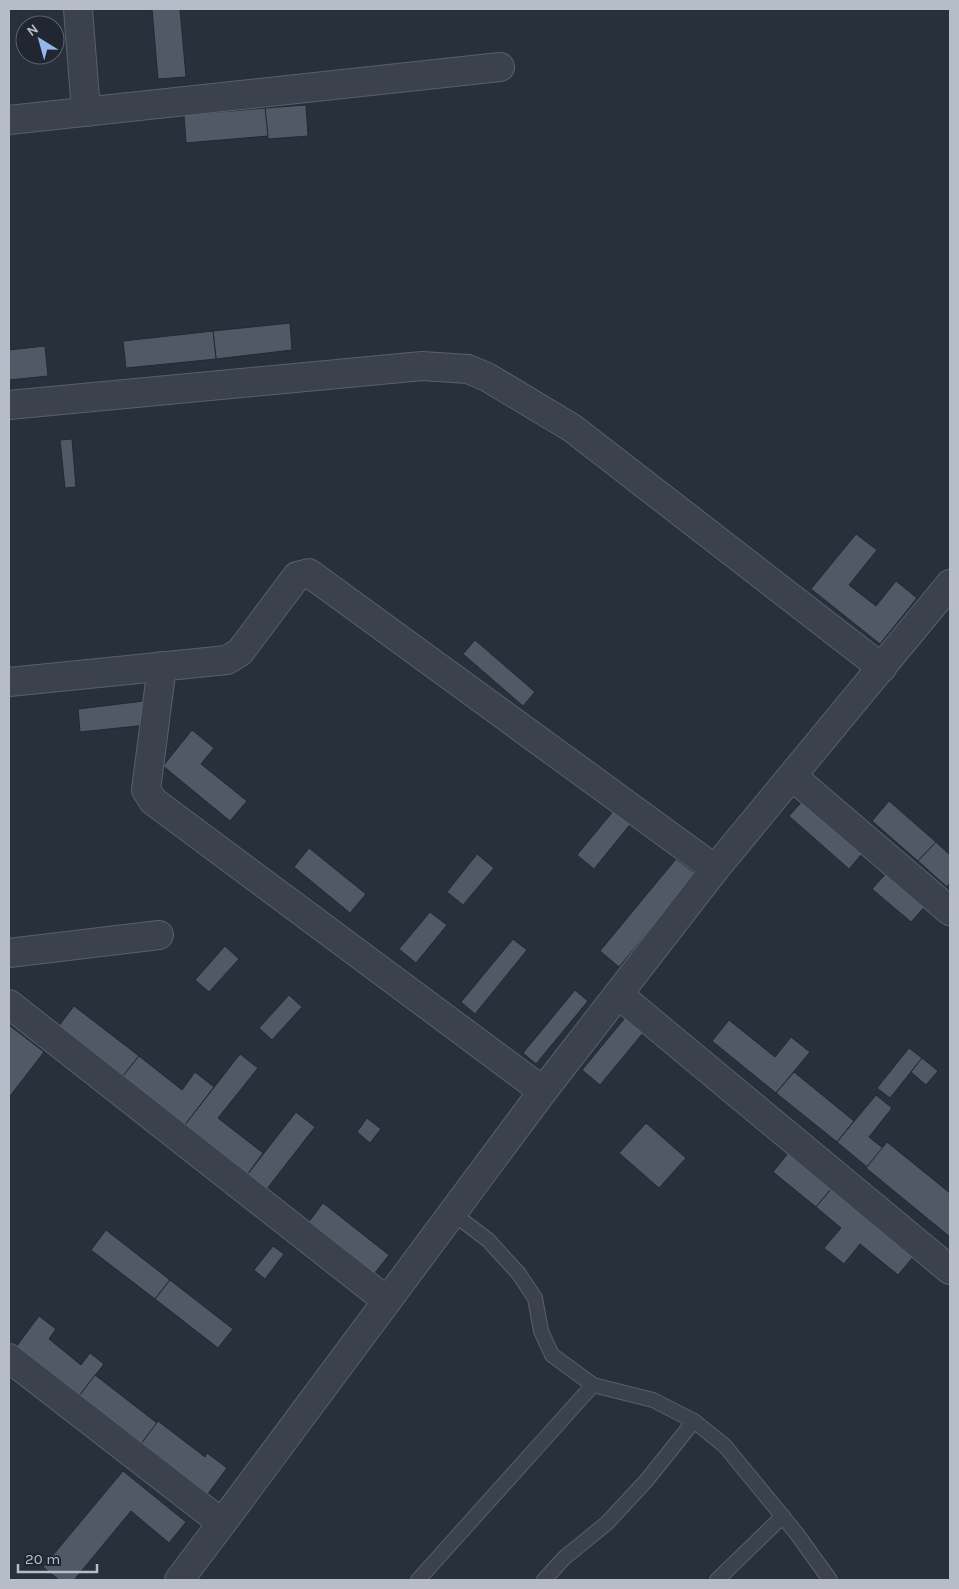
<svg xmlns="http://www.w3.org/2000/svg" width="959" height="1589" font-family="Karla,sans-serif">
  <style>
    .building { fill: #515967; stroke: #222934 }
    .lines { fill: none; stroke-linecap: round; stroke-linejoin: round }
    .lane-casing { stroke: #59606b; stroke-width: 16 }
    .street-casing { stroke: #59606b; stroke-width: 30 }
    .lane { stroke: #3b424d; stroke-width: 14 }
    .street { stroke: #3b424d; stroke-width: 28 }
  </style>
  <rect width="100%" height="100%" fill="#28303c"/>
  <g class="building">
    <path d="M 152,9 L 180,9 L 186,77 L 158,79 Z"/>
    <path d="M 306,105 L 308,136 L 268,139 L 265,108 Z"/>
    <path d="M 265,108 L 268,136 L 186,143 L 184,115 Z"/>
    <path d="M 290,323 L 292,350 L 216,359 L 213,331 Z"/>
    <path d="M 213,331 L 216,359 L 126,368 L 123,341 Z"/>
    <path d="M 45,346 L 48,376 L 9,380 L 9,350 Z"/>
    <path d="M 72,439 L 76,487 L 65,488 L 60,440 Z"/>
    <path d="M 856,534 L 877,550 L 849,585 L 876,606 L 896,581 L 917,598 L 880,644 L 811,589 Z"/>
    <path d="M 475,640 L 535,692 L 523,706 L 463,654 Z"/>
    <path d="M 144,701 L 147,725 L 80,732 L 78,709 Z"/>
    <path d="M 192,730 L 214,748 L 201,764 L 247,801 L 230,821 L 163,766 Z"/>
    <path d="M 806,797 L 866,849 L 849,869 L 789,816 Z"/>
    <path d="M 889,801 L 936,842 L 918,861 L 872,821 Z"/>
    <path d="M 615,809 L 632,822 L 594,869 L 577,855 Z"/>
    <path d="M 936,842 L 950,855 L 950,883 L 947,887 L 918,861 Z"/>
    <path d="M 309,848 L 366,894 L 350,913 L 294,867 Z"/>
    <path d="M 477,854 L 494,868 L 463,905 L 447,892 Z"/>
    <path d="M 676,859 L 696,874 L 619,967 L 600,951 Z"/>
    <path d="M 890,869 L 928,903 L 911,922 L 872,889 Z"/>
    <path d="M 430,912 L 447,925 L 416,963 L 399,949 Z"/>
    <path d="M 513,939 L 527,950 L 475,1014 L 461,1002 Z"/>
    <path d="M 225,946 L 239,959 L 209,992 L 195,980 Z"/>
    <path d="M 575,990 L 588,1001 L 536,1064 L 523,1053 Z"/>
    <path d="M 289,995 L 302,1007 L 272,1040 L 259,1028 Z"/>
    <path d="M 74,1006 L 139,1056 L 122,1077 L 58,1027 Z"/>
    <path d="M 625,1018 L 643,1033 L 600,1085 L 582,1070 Z"/>
    <path d="M 729,1020 L 775,1057 L 791,1037 L 810,1052 L 776,1093 L 712,1041 Z"/>
    <path d="M 9,1025 L 44,1052 L 10,1096 L 9,1095 Z"/>
    <path d="M 909,1048 L 922,1058 L 890,1098 L 877,1088 Z"/>
    <path d="M 240,1054 L 258,1068 L 218,1118 L 263,1153 L 247,1175 L 184,1126 Z"/>
    <path d="M 139,1056 L 182,1090 L 195,1072 L 214,1087 L 184,1126 L 122,1077 Z"/>
    <path d="M 922,1058 L 938,1071 L 926,1085 L 911,1072 Z"/>
    <path d="M 794,1072 L 854,1121 L 837,1142 L 776,1093 Z"/>
    <path d="M 876,1095 L 892,1108 L 869,1137 L 883,1148 L 867,1167 L 837,1142 Z"/>
    <path d="M 296,1112 L 315,1127 L 266,1190 L 247,1175 Z"/>
    <path d="M 367,1118 L 381,1129 L 370,1143 L 357,1132 Z"/>
    <path d="M 646,1123 L 686,1158 L 659,1188 L 619,1153 Z"/>
    <path d="M 887,1142 L 950,1193 L 950,1237 L 866,1168 Z"/>
    <path d="M 789,1152 L 832,1188 L 816,1207 L 773,1172 Z"/>
    <path d="M 832,1188 L 914,1256 L 898,1275 L 860,1244 L 844,1264 L 824,1248 L 841,1228 L 816,1207 Z"/>
    <path d="M 323,1203 L 389,1255 L 374,1274 L 308,1223 Z"/>
    <path d="M 106,1230 L 170,1280 L 155,1299 L 91,1250 Z"/>
    <path d="M 273,1246 L 284,1254 L 265,1279 L 254,1270 Z"/>
    <path d="M 170,1280 L 233,1329 L 218,1348 L 155,1299 Z"/>
    <path d="M 39,1316 L 56,1329 L 49,1339 L 81,1365 L 90,1353 L 104,1364 L 79,1396 L 16,1347 Z"/>
    <path d="M 95,1375 L 157,1423 L 141,1444 L 79,1396 Z"/>
    <path d="M 158,1421 L 205,1457 L 207,1453 L 227,1468 L 207,1495 L 141,1444 Z"/>
    <path d="M 123,1471 L 186,1522 L 169,1543 L 131,1511 L 74,1580 L 59,1580 L 43,1567 Z"/>
  </g>
  <g class="lines">
    <g class="lane-casing">
      <g id="lane">
        <path d="M 451,1212 L 488,1240 L 519,1274 L 535,1298 L 541,1331 L 552,1355 L 593,1385 L 653,1400 L 694,1421 L 725,1446 L 797,1534 L 830,1580"/>
        <path d="M 418,1580 L 593,1385"/>
        <path d="M 544,1580 L 564,1558 L 607,1523 L 646,1481 L 694,1421"/>
        <path d="M 717,1580 L 783,1516"/>
      </g>
    </g>
    <g class="street-casing">
      <g id="street">
        <path d="M 78,9 L 86,112"/>
        <path d="M 9,120 L 500,67"/>
        <path d="M 9,405 L 422,366 L 468,369 L 487,377 L 572,428 L 882,668"/>
        <path d="M 162,666 L 146,790 L 153,801 L 543,1091"/>
        <path d="M 9,682 L 227,660 L 240,652 L 297,576 L 309,573 L 715,869"/>
        <path d="M 792,776 L 950,911"/>
        <path d="M 9,953 L 159,935"/>
        <path d="M 619,995 L 950,1270"/>
        <path d="M 9,1004 L 387,1301"/>
        <path d="M 9,1358 L 222,1523 L 543,1091 L 715,869 L 950,584"/>
        <path d="M 179,1580 L 222,1523"/>
      </g>
    </g>
    <use href="#lane" class="lane"/>
    <use href="#street" class="street"/>
  </g>
  <rect width="959" height="1589" fill="none" stroke="#b7bdc8" stroke-width="20"/>
  <g transform="translate(40 40) rotate(323)"><circle r="24" fill="#202732" stroke="#5c636e"/>
  <path d="M0-4L9 19L0 12L-9 19Z" fill="#97b6ed"/>
  <text y="-8" font-size="14" font-weight="bold" text-anchor="middle" fill="#b7bdc8">N</text>
  </g>
  <path d="M18 1564v8h79v-8" fill="none" stroke="#b7bdc8" stroke-width="2.5"/>
  <text x="25" y="1564" font-size="15" fill="#b7bdc8" stroke="#202732" stroke-width="4" paint-order="stroke">20 m</text>
</svg>
